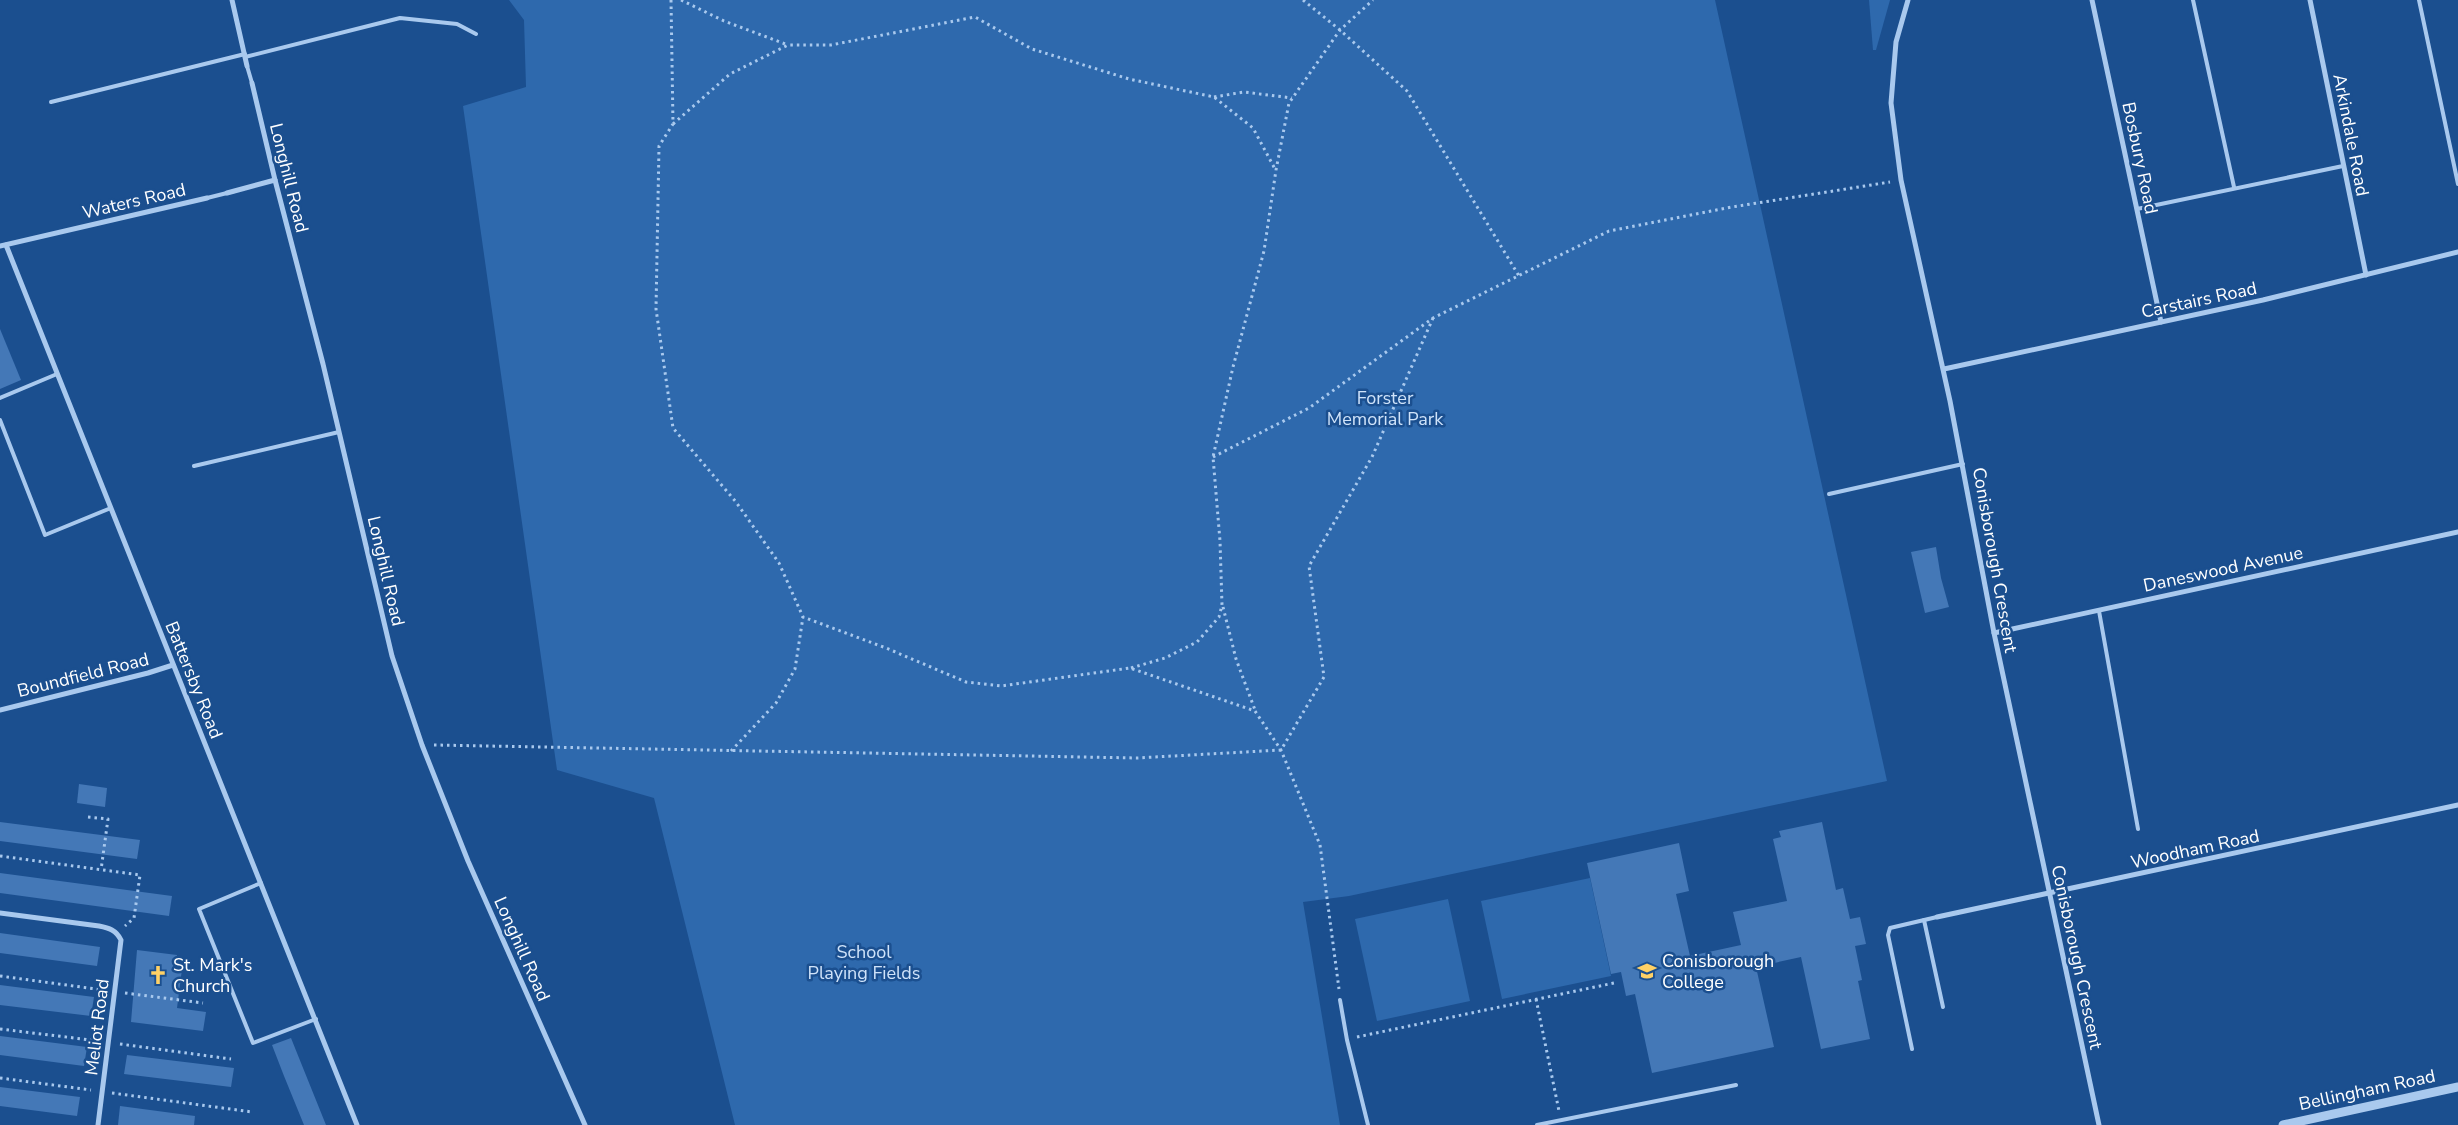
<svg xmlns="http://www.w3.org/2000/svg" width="2458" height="1125" font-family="'Nunito Sans',sans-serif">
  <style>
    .green { fill: #2e69ad }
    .building { fill: #4478b7 }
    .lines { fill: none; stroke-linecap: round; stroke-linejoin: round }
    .path { stroke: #a9c9ee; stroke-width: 3; stroke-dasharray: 2.5 4; stroke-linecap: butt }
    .service { stroke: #a9c9ee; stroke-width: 4 }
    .minor { stroke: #a9c9ee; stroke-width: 5 }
    .tertiary { stroke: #a9c9ee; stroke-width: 9 }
    .labels { text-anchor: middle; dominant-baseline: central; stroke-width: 5; stroke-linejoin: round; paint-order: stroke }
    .street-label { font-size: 18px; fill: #fff; stroke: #1b4f8f }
    .park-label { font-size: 18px; fill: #cfe3fa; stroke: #1b4f8f }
    .poi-label { font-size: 18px; fill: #fff; stroke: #1b4f8f; text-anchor: start }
  </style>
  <rect width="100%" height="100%" fill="#1b4f8f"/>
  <g class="green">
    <path d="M 509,0 L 1715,0 L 1887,781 L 1349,896 L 1303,902 L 1340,1125 L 735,1125 L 654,798 L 557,770 L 463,106 L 526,87 L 524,20 Z"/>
    <path d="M 1869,0 L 1890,0 L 1876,50 L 1873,50 Z"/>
    <path d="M 1590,878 L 1611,976 L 1502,999 L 1481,901 Z"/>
    <path d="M 1448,899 L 1470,1001 L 1377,1021 L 1355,919 Z"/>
  </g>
  <g class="building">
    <path d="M 0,329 L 21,380 L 0,389 Z"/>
    <path d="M 1936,547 L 1941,578 L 1949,607 L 1925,613 L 1911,552 Z"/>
    <path d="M 79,784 L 107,788 L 105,807 L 77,803 Z"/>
    <path d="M 0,822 L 140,840 L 137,859 L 0,841 Z"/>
    <path d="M 1822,822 L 1836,890 L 1843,888 L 1850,919 L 1860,917 L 1866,944 L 1855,946 L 1862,980 L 1858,981 L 1870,1039 L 1821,1049 L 1801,957 L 1756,967 L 1774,1047 L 1652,1073 L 1635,994 L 1626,996 L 1621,972 L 1611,974 L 1587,863 L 1679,843 L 1689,891 L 1676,894 L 1690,956 L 1741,945 L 1733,912 L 1787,901 L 1773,839 L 1781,837 L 1779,831 Z"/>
    <path d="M 0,873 L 172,896 L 169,916 L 0,893 Z"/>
    <path d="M 0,933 L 100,947 L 97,966 L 0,953 Z"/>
    <path d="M 137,950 L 177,955 L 177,960 L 183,961 L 177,1008 L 206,1012 L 203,1031 L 131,1022 Z"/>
    <path d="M 0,985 L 94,997 L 91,1016 L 0,1005 Z"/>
    <path d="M 0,1036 L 87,1047 L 84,1066 L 0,1055 Z"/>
    <path d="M 291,1038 L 297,1053 L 326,1125 L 304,1125 L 284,1076 L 272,1045 Z"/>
    <path d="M 127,1055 L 234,1068 L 231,1087 L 124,1074 Z"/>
    <path d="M 0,1087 L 80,1097 L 77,1116 L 0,1106 Z"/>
    <path d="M 120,1106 L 195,1116 L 194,1125 L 118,1125 Z"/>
  </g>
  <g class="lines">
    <g class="path">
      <path d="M 671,0 L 673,124 L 659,146 L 656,309 L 673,428 L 736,502 L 779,563 L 803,617 L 886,648 L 966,682 L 1001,686 L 1130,668 L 1255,711 L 1281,750 L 1320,845 L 1339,989"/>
      <path d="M 681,0 L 724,21 L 788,45"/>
      <path d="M 1303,0 L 1340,30 L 1407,91 L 1519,276"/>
      <path d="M 1214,97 L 1244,92 L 1292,98"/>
      <path d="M 673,124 L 730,74 L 788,45 L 831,45 L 975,17 L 1032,49 L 1129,79 L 1214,97 L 1253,128 L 1275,169"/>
      <path d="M 1213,457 L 1309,408 L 1433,318 L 1609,231 L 1732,207 L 1890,182"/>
      <path d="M 1223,607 L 1236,659 L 1255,710"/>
      <path d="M 1131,668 L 1165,658 L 1197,642 L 1219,617 L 1222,605 L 1220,541 L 1213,457 L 1233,367 L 1264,251 L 1276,170 L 1289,103 L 1340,30 L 1373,0"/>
      <path d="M 434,745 L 1137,758 L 1281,750 L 1324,677 L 1309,566 L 1372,457 L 1433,318"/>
      <path d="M 731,751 L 776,703 L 795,669 L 803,617"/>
      <path d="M 88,817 L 108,819 L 101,870"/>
      <path d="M 0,856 L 140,875 L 134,918 L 125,926"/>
      <path d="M 0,976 L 103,990"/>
      <path d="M 125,993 L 203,1003"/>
      <path d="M 1536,999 L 1559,1111"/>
      <path d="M 0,1029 L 99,1041"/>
      <path d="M 1357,1037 L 1614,983"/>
      <path d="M 120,1044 L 231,1059"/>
      <path d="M 0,1078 L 91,1090"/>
      <path d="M 112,1093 L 252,1112"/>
    </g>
    <g class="service">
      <path d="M 2193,0 L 2234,187"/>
      <path d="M 2419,0 L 2458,184"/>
      <path d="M 245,57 L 400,18 L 457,24 L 476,34"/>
      <path d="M 247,66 L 252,83"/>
      <path d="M 51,102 L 245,54"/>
      <path d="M 207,198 L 227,193"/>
      <path d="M 2137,209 L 2343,166"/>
      <path d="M 0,398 L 57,374"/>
      <path d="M 0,420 L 45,535 L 111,508"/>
      <path d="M 194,466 L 339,432"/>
      <path d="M 1829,494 L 1963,464"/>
      <path d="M 2099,611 L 2138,829"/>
      <path d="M 261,883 L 199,909 L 253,1043 L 316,1019"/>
      <path d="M 1924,920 L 1943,1007"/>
      <path d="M 1340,1000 L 1347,1040 L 1368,1125"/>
      <path d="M 1912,1049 L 1888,935 L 1890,928 L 1937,917"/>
      <path d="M 1537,1125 L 1736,1085"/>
    </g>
    <g class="minor">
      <path d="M 232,0 L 247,66"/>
      <path d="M 1908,0 L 1896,42 L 1891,103 L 1901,180 L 1950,401 L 1994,633 L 2099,1125"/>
      <path d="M 2092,0 L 2161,322"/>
      <path d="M 2310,0 L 2366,275"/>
      <path d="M 252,83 L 275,180 L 323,364 L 392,656 L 422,745 L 468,861 L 585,1125"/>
      <path d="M 227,193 L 275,180"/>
      <path d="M 6,245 L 357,1125"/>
      <path d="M 0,246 L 207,198"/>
      <path d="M 1944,369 L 2263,300 L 2458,252"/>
      <path d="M 1994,633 L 2458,532"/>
      <path d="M 0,710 L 148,673 L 173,665"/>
      <path d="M 0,913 L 99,926 C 109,928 116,930 121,940 L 98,1125"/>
      <path d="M 1937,917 L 2458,805"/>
    </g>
    <path class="tertiary" d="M 2283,1125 L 2458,1087"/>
  </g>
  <defs>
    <g id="school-bare" transform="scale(1.5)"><path d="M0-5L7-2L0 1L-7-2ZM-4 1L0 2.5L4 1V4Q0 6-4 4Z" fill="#ffd166" stroke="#1b4f8f" stroke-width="2.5" paint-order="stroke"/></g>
    <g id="church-bare" transform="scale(1.5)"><path d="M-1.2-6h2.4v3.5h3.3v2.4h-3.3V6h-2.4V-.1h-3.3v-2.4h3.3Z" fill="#ffd166" stroke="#1b4f8f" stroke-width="2.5" paint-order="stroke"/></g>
  </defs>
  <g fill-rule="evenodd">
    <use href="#school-bare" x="1647" y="971"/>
    <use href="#church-bare" x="158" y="975"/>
  </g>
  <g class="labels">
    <g class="street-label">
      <text transform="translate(2351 135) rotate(79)">Arkindale Road</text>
      <text transform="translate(2140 158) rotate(78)">Bosbury Road</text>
      <text transform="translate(289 178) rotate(76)">Longhill Road</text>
      <text transform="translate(134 201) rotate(-13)">Waters Road</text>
      <text transform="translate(2199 300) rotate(-12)">Carstairs Road</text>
      <text transform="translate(1995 560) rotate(80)">Conisborough Crescent</text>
      <text transform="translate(2223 569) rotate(-12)">Daneswood Avenue</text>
      <text transform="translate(386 571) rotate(77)">Longhill Road</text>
      <text transform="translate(83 675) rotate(-14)">Boundfield Road</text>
      <text transform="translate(194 680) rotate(68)">Battersby Road</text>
      <text transform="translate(2195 849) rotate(-12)">Woodham Road</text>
      <text transform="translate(522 949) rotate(66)">Longhill Road</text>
      <text transform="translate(2077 957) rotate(78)">Conisborough Crescent</text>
      <text transform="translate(97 1027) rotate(-83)">Meliot Road</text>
      <text transform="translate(2367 1090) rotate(-12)">Bellingham Road</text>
    </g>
    <g class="park-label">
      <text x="1385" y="398">Forster<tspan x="1385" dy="21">Memorial Park</tspan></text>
      <text x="864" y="952">School<tspan x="864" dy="21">Playing Fields</tspan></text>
    </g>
    <g class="poi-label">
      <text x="1662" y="961">Conisborough<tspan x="1662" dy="21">College</tspan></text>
      <text x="173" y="965">St. Mark's<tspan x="173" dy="21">Church</tspan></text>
    </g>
  </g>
</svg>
